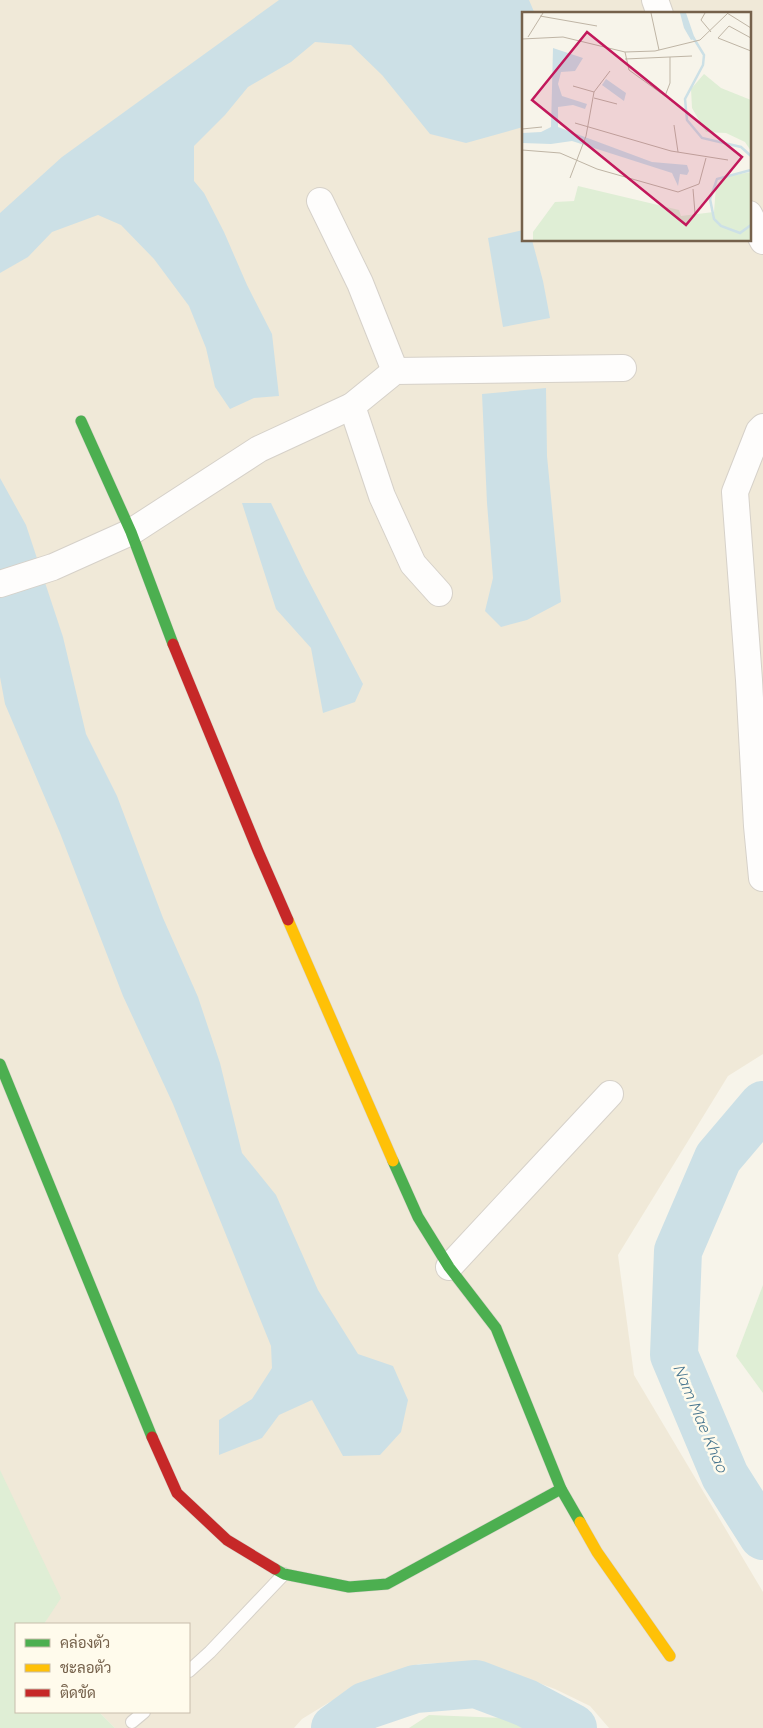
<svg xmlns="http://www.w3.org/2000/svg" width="763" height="1728" font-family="Quicksand,Sarabun,sans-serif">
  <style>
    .residential { fill: #f0e9d8; fill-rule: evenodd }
    .green { fill: #dfeed5 }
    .water { fill: #cce0e6 }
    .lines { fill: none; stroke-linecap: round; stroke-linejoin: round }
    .river { stroke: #cce0e6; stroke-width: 48 }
    .lane-casing { stroke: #d6d1c9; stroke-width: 14 }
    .street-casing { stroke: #d6d1c9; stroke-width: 28 }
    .fast-casing { stroke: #d6d1c8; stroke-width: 12 }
    .slow-casing { stroke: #d6d1c8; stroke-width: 12 }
    .jam-casing { stroke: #d6d1c8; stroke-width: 12 }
    .lane { stroke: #fefdfc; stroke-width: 12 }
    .street { stroke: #fefdfc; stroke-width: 26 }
    .fast { stroke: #4caf50; stroke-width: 11 }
    .slow { stroke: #ffc107; stroke-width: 11 }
    .jam { stroke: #c62828; stroke-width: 11 }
    .labels { text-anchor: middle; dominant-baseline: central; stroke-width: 5; stroke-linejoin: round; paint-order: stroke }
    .water-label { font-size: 16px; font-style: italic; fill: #48768f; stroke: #fffbec }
    .inset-river { fill: none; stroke: #cce0e6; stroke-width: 2.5 }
    .inset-road { fill: none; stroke: #bfb5a5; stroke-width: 1 }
    .view { fill: #c2185b; fill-opacity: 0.15; stroke: #c2185b; stroke-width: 2.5 }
    .inset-edge { fill: none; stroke: #75614b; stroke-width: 2.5 }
  </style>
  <rect width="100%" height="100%" fill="#f7f4ea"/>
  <path class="residential" d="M 0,0 L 763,0 L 763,1054 L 728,1076 L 618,1255 L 634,1375 L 763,1592 L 763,1728 L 609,1728 L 590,1706 L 555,1689 L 480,1661 L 419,1664 L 389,1674 L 328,1703 L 302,1719 L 294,1728 L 115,1728 L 99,1712 L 189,1712 L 189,1624 L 44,1624 L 47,1619 L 0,1498 ZM 523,14 L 749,14 L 749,240 L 523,240 Z"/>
  <g class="green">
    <path d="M 763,1285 L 763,1393 L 736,1356 Z"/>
    <path d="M 0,1470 L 61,1598 L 44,1624 L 16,1624 L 16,1712 L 99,1712 L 115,1728 L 0,1728 Z"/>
    <path d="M 429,1715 L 531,1719 L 542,1728 L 409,1728 Z"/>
  </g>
  <g class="water">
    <path d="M 279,0 L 529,0 L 535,14 L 523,14 L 523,127 L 466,143 L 430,134 L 382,75 L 351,45 L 315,42 L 291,62 L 248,87 L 225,115 L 194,146 L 194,181 L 204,193 L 224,232 L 247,285 L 272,334 L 279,396 L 254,398 L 230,409 L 215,387 L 206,348 L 189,306 L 154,259 L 121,225 L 98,215 L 52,232 L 28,257 L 0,273 L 0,213 L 62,157 Z"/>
    <path d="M 523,230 L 523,240 L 532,240 L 543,281 L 550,318 L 503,327 L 488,238 Z"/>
    <path d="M 546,388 L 547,456 L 561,602 L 527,620 L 501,627 L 485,611 L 493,578 L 487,503 L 482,394 Z"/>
    <path d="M 0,478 L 26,525 L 63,637 L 86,734 L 117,796 L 163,918 L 198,997 L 220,1063 L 242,1153 L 276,1195 L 318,1290 L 358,1354 L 393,1366 L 408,1400 L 401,1432 L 380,1455 L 343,1456 L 312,1400 L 279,1415 L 262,1438 L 219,1455 L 219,1420 L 252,1399 L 272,1368 L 271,1346 L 173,1104 L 123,996 L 60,833 L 5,704 L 0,677 Z"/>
    <path d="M 242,503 L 271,503 L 305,574 L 363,684 L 355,702 L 323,713 L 311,648 L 276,609 Z"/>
  </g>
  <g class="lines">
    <g class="river">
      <path d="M 763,1105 L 718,1158 L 678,1251 L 674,1355 L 725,1476 L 763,1536"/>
      <path d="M 335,1728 L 365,1706 L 415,1689 L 476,1684 L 526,1703 L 573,1728"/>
    </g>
    <g class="lane-casing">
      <g id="lane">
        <path d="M 189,1671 L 210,1652 L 284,1574"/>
        <path d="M 132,1722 L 144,1712"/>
      </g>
    </g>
    <g class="street-casing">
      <g id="street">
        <path d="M 655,0 L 660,14"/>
        <path d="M 320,201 L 360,283 L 395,371"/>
        <path d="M 749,214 L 763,241"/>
        <path d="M 352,406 L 382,496 L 413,564 L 439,593"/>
        <path d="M 763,427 L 759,431 L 735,492 L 749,680 L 757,826 L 762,878 L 763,878"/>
        <path d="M 0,584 L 53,567 L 131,532 L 259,449 L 352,406 L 395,371 L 623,368"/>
        <path d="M 449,1267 L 610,1094"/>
      </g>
    </g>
    <g class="fast-casing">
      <g id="fast">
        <path d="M 81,421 L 131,532 L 173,644"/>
        <path d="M 0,1064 L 152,1437"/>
        <path d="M 393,1161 L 418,1217 L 449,1267 L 496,1328 L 561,1489 L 580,1522"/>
        <path d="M 275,1569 L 284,1574 L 349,1587 L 387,1584 L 561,1489"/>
      </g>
    </g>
    <g class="slow-casing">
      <g id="slow">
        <path d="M 288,920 L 393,1161"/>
        <path d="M 580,1522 L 597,1552 L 670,1656"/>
      </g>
    </g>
    <g class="jam-casing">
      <g id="jam">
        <path d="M 173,644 L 258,851 L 288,920"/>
        <path d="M 152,1437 L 177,1493 L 227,1540 L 275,1569"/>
      </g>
    </g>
    <use href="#lane" class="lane"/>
    <use href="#street" class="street"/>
    <use href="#fast" class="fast"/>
    <use href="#slow" class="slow"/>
    <use href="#jam" class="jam"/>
  </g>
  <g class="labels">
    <g class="water-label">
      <text transform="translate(701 1418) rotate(67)">Nam Mae Khao</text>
    </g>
  </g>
  <g transform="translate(522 12)">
    <rect width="229" height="229" fill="#f7f4ea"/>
    <path d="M 182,62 L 199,76 L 229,88 L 229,139 L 223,130 L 204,121 L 184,120 L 170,96 L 169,77 ZM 229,160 L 229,228 L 11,228 L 11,220 L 33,190 L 52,189 L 56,174 L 157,198 L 159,204 L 192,200 L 194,174 L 202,165 Z" fill="#dfeed5"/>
    <path d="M 158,1 L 164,1 L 173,27 L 169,28 L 162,16 ZM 31,36 L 61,46 L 53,59 L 39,60 L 36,72 L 40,84 L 65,92 L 63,97 L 51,93 L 36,95 L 36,115 L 130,150 L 165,153 L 167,159 L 165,163 L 158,162 L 156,174 L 150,161 L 50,129 L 29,132 L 0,131 L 0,121 L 19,120 L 29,115 ZM 84,67 L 104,81 L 102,89 L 80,73 Z" fill="#cce0e6"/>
    <path class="inset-river" d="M 171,25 L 182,43 L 181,53 L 163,87 L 165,108 L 180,126 L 219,135 L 229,144M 229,158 L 195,167 L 188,187 L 192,207 L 199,214 L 218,221 L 229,213"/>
    <path class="inset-road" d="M 129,1 L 137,38M 183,1 L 179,8 L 189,20M 205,1 L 229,16M 18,4 L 75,14M 6,25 L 21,1M 229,26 L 207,14 L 196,26 L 229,39M 0,27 L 41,25 L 103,40 L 133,39 L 178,28 L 206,1M 103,40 L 107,58 L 143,84 L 148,71 L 148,45M 103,47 L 170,44M 51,74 L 72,80M 72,86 L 95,92M 53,111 L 149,139 L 206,148M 152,113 L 156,140M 0,117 L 20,115M 0,138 L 38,141 L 75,157 L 156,180 L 177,172 L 184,146M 48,166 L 64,124 L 72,80 L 88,59M 171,177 L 173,201"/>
    <path class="view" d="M 65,20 L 220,145 L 164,213 L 10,88 Z"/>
    <rect width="229" height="229" class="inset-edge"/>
  </g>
  <rect x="15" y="1623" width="175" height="90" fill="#fffbec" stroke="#c8bdac"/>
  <rect x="25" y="1639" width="25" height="8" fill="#4caf50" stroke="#c8bdac"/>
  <text x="60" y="1648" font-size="15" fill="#75614b">คล่องตัว</text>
  <rect x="25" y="1664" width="25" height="8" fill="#ffc107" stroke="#c8bdac"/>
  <text x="60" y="1673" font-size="15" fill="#75614b">ชะลอตัว</text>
  <rect x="25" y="1689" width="25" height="8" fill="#c62828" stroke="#c8bdac"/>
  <text x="60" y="1698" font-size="15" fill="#75614b">ติดขัด</text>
</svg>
